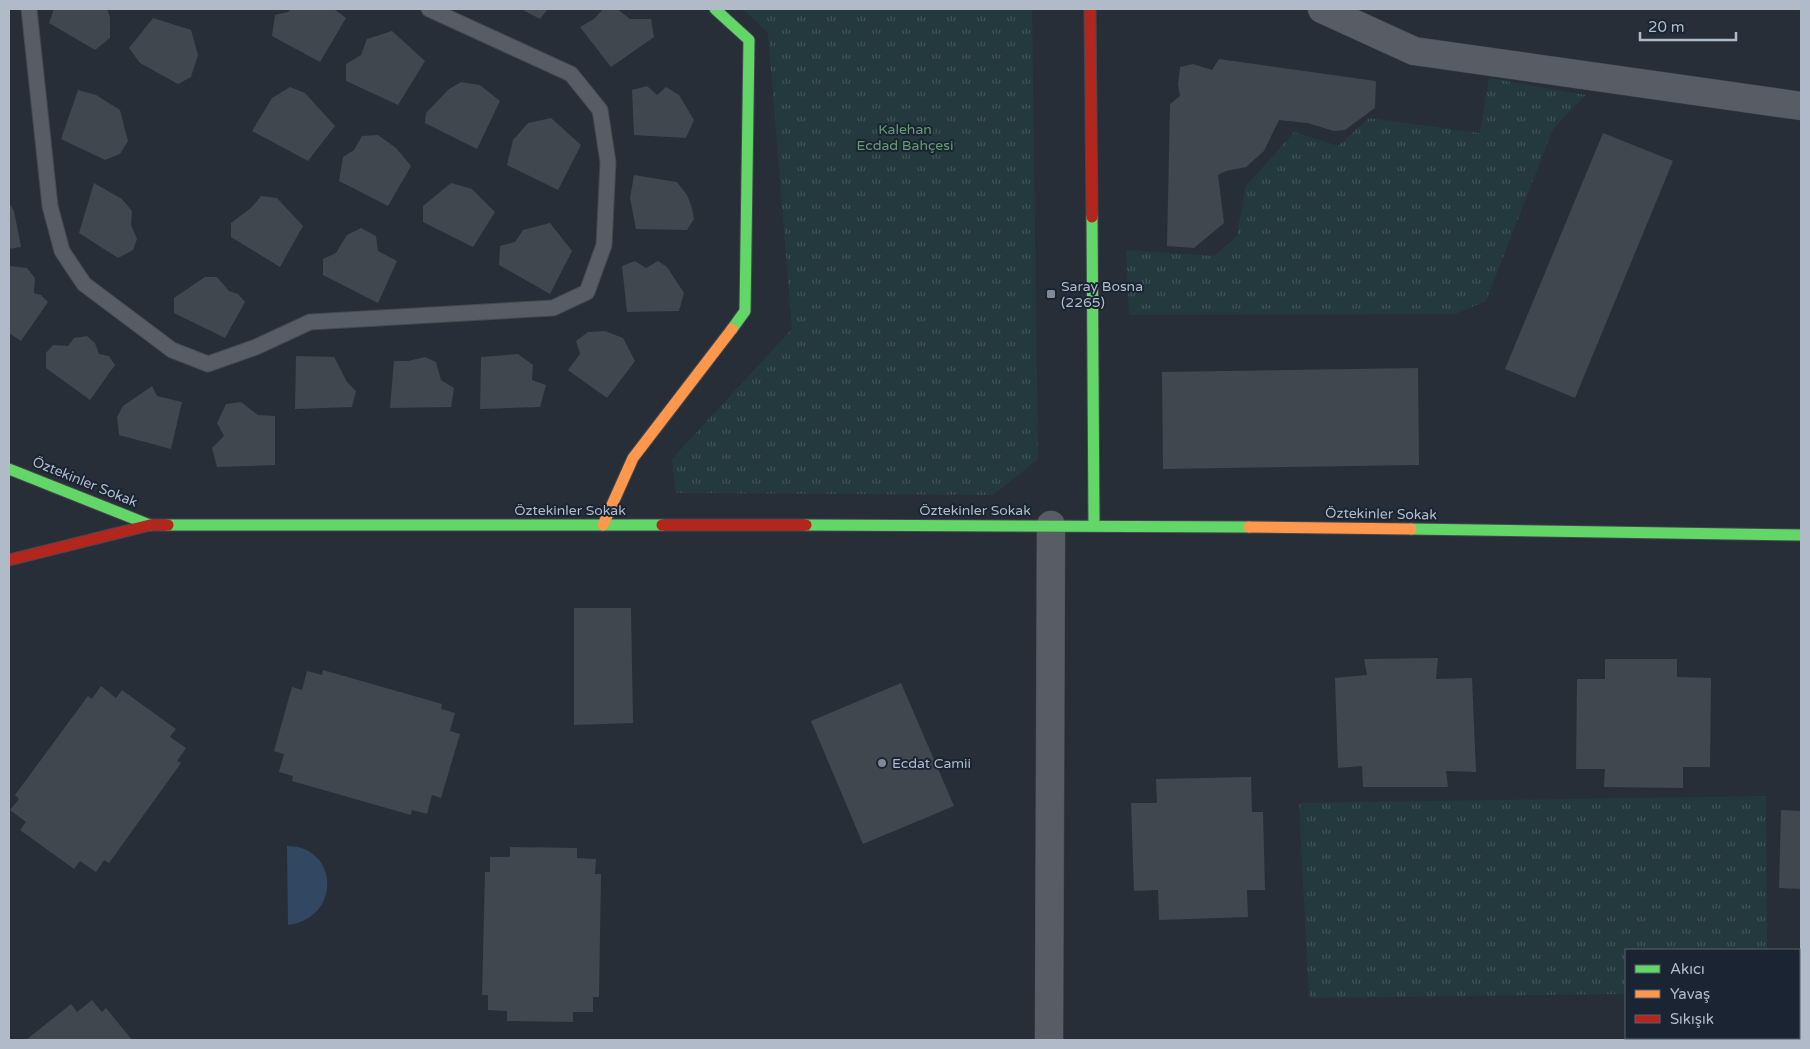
<svg xmlns="http://www.w3.org/2000/svg" width="1810" height="1049" font-family="'Varela Round',sans-serif">
  <style>
    .grass { fill: url(#grass-tufts) }
    .water { fill: #324761 }
    .building { fill: #41474f }
    .lines { fill: none; stroke-linecap: round; stroke-linejoin: round }
    .lane-casing { stroke: #44484f; stroke-width: 17 }
    .street-casing { stroke: #44484f; stroke-width: 29 }
    .fast-casing { stroke: #44484f; stroke-width: 13 }
    .slow-casing { stroke: #44484f; stroke-width: 13 }
    .jam-casing { stroke: #44484f; stroke-width: 13 }
    .lane { stroke: #585c64; stroke-width: 15 }
    .street { stroke: #585c64; stroke-width: 28 }
    .fast { stroke: #63d668; stroke-width: 11 }
    .slow { stroke: #ff974d; stroke-width: 11 }
    .jam { stroke: #b3261e; stroke-width: 11 }
    .poi-dot { fill: #808996; stroke: #1a2432; stroke-width: 2 }
    .labels { text-anchor: middle; dominant-baseline: central; stroke-width: 4; stroke-linejoin: round; paint-order: stroke }
    .park-label { font-size: 14px; fill: #659b71; stroke: #1a2432 }
    .poi-label { font-size: 14px; fill: #b0bac9; stroke: #1a2432; text-anchor: start }
    .street-label { font-size: 14px; fill: #b0bac9; stroke: #1a2432 }
  </style>
  <defs>
    <pattern id="grass-tufts" width="24" height="20" patternUnits="userSpaceOnUse" patternTransform="scale(1.25)"><rect width="24" height="20" fill="#24393d"/><path d="M3 7l-1-3M5 7V3M7 7l1-3M15 17l-1-3M17 17v-4M19 17l1-3" fill="none" stroke="#415458"/></pattern>
  </defs>
  <rect width="100%" height="100%" fill="#272e37"/>
  <g class="grass">
    <path d="M 743,9 L 1032,9 L 1038,459 L 993,495 L 676,493 L 672,459 L 792,329 L 768,33 Z"/>
    <path d="M 1489,78 L 1586,95 L 1553,129 L 1486,301 L 1455,314 L 1129,315 L 1126,250 L 1214,256 L 1237,236 L 1245,187 L 1294,132 L 1338,146 L 1369,118 L 1480,133 Z"/>
    <path d="M 1766,796 L 1767,950 L 1626,950 L 1626,994 L 1309,998 L 1299,803 Z"/>
  </g>
  <path class="water" d="M 287,846 C 339,846 342,918 288,925 Z"/>
  <g class="building">
    <path d="M 54,9 L 107,9 L 110,17 L 110,38 L 95,50 L 49,23 Z"/>
    <path d="M 291,9 L 334,9 L 346,18 L 320,62 L 272,36 L 275,15 L 288,12 Z"/>
    <path d="M 521,9 L 548,9 L 540,19 Z"/>
    <path d="M 603,9 L 617,9 L 630,19 L 651,19 L 654,37 L 611,67 L 580,27 L 594,19 Z"/>
    <path d="M 153,18 L 191,30 L 198,55 L 191,77 L 178,84 L 140,63 L 129,48 Z"/>
    <path d="M 392,31 L 425,61 L 398,105 L 346,81 L 346,64 L 361,55 L 367,39 Z"/>
    <path d="M 1219,59 L 1376,81 L 1375,108 L 1345,130 L 1334,131 L 1307,123 L 1279,120 L 1264,151 L 1246,167 L 1226,171 L 1218,175 L 1224,223 L 1194,248 L 1167,246 L 1170,104 L 1180,96 L 1178,85 L 1180,67 L 1193,64 L 1212,70 Z"/>
    <path d="M 461,82 L 480,85 L 500,101 L 477,149 L 425,123 L 426,113 L 449,89 Z"/>
    <path d="M 647,86 L 657,95 L 666,87 L 679,95 L 694,120 L 686,138 L 634,135 L 632,90 Z"/>
    <path d="M 290,87 L 305,93 L 335,126 L 308,161 L 252,131 L 272,98 Z"/>
    <path d="M 78,90 L 96,95 L 120,110 L 128,141 L 120,154 L 105,160 L 61,139 Z"/>
    <path d="M 551,118 L 581,145 L 558,190 L 507,165 L 513,140 L 528,123 Z"/>
    <path d="M 1603,133 L 1673,161 L 1575,398 L 1505,369 Z"/>
    <path d="M 378,135 L 396,148 L 411,166 L 388,206 L 339,181 L 343,157 L 354,150 L 362,136 Z"/>
    <path d="M 634,175 L 677,182 L 687,195 L 692,208 L 694,219 L 687,230 L 636,229 L 630,198 Z"/>
    <path d="M 94,183 L 122,199 L 132,211 L 131,225 L 137,239 L 133,250 L 118,258 L 79,233 Z"/>
    <path d="M 451,183 L 472,189 L 495,212 L 473,247 L 423,222 L 423,206 Z"/>
    <path d="M 261,196 L 277,198 L 303,226 L 280,267 L 231,237 L 231,223 L 252,207 Z"/>
    <path d="M 9,203 L 14,211 L 21,247 L 9,249 Z"/>
    <path d="M 550,223 L 572,251 L 550,294 L 499,265 L 500,246 L 515,242 L 523,230 Z"/>
    <path d="M 361,228 L 376,236 L 378,251 L 397,261 L 378,303 L 323,275 L 323,259 L 336,253 L 347,235 Z"/>
    <path d="M 635,261 L 646,268 L 658,261 L 667,267 L 684,293 L 679,311 L 627,312 L 622,266 Z"/>
    <path d="M 11,266 L 27,268 L 35,278 L 34,293 L 41,295 L 48,302 L 21,341 L 9,333 L 9,267 Z"/>
    <path d="M 205,277 L 217,277 L 229,291 L 238,294 L 245,302 L 225,338 L 174,313 L 174,298 Z"/>
    <path d="M 605,331 L 623,338 L 635,361 L 607,398 L 568,370 L 580,354 L 576,341 L 588,332 Z"/>
    <path d="M 87,336 L 95,343 L 99,354 L 109,356 L 115,365 L 90,400 L 46,368 L 46,353 L 53,345 L 68,346 L 74,338 Z"/>
    <path d="M 518,354 L 533,365 L 532,380 L 546,385 L 540,407 L 480,409 L 481,357 Z"/>
    <path d="M 296,356 L 334,357 L 347,382 L 356,391 L 352,407 L 295,409 Z"/>
    <path d="M 425,357 L 436,362 L 441,380 L 454,388 L 451,407 L 390,408 L 394,361 L 408,361 Z"/>
    <path d="M 1418,368 L 1419,465 L 1163,469 L 1162,372 Z"/>
    <path d="M 152,386 L 157,396 L 182,402 L 171,449 L 119,435 L 117,417 L 123,406 Z"/>
    <path d="M 241,402 L 258,415 L 275,416 L 275,465 L 217,467 L 212,448 L 224,436 L 217,423 L 226,404 Z"/>
    <path d="M 574,608 L 631,608 L 633,723 L 574,725 Z"/>
    <path d="M 1438,658 L 1436,679 L 1472,678 L 1476,772 L 1446,771 L 1448,787 L 1363,787 L 1362,766 L 1338,768 L 1335,678 L 1367,675 L 1364,659 Z"/>
    <path d="M 1605,659 L 1677,659 L 1677,677 L 1711,678 L 1710,767 L 1683,767 L 1683,788 L 1604,787 L 1605,769 L 1576,769 L 1577,679 L 1605,679 Z"/>
    <path d="M 323,670 L 442,704 L 441,709 L 455,713 L 450,731 L 460,734 L 441,798 L 432,795 L 427,814 L 412,810 L 411,815 L 292,781 L 293,776 L 279,772 L 284,754 L 274,751 L 292,687 L 302,690 L 307,671 L 322,675 Z"/>
    <path d="M 901,683 L 954,806 L 863,844 L 811,721 Z"/>
    <path d="M 101,686 L 116,698 L 122,690 L 176,729 L 170,737 L 186,748 L 177,761 L 181,763 L 109,863 L 104,860 L 96,872 L 80,861 L 74,869 L 20,830 L 26,822 L 10,810 L 19,799 L 15,795 L 88,696 L 92,699 Z"/>
    <path d="M 1251,777 L 1252,812 L 1263,812 L 1265,890 L 1247,890 L 1248,917 L 1159,920 L 1158,890 L 1134,891 L 1131,803 L 1157,803 L 1156,779 Z"/>
    <path d="M 1781,810 L 1801,811 L 1801,889 L 1779,888 Z"/>
    <path d="M 510,847 L 577,848 L 577,858 L 596,859 L 595,874 L 601,874 L 599,997 L 593,997 L 593,1012 L 573,1012 L 573,1022 L 507,1021 L 507,1011 L 488,1010 L 488,995 L 482,995 L 485,872 L 490,872 L 490,857 L 510,857 Z"/>
    <path d="M 92,1000 L 102,1012 L 106,1008 L 132,1040 L 26,1040 L 71,1004 L 77,1012 Z"/>
  </g>
  <g class="lines">
    <g class="lane-casing">
      <path id="lane" d="M 29,9 L 50,206 L 62,251 L 84,284 L 172,350 L 208,364 L 256,347 L 310,322 L 553,308 L 587,292 L 604,245 L 608,162 L 600,110 L 571,74 L 429,9"/>
    </g>
    <g class="street-casing">
      <g id="street">
        <path d="M 1322,9 L 1414,51 L 1801,106"/>
        <path d="M 1049,1040 L 1051,525"/>
      </g>
    </g>
    <g class="fast-casing">
      <g id="fast">
        <path d="M 715,9 L 749,40 L 745,311 L 732,329"/>
        <path d="M 1092,217 L 1094,525"/>
        <path d="M 9,469 L 150,525"/>
        <path d="M 168,525 L 662,525"/>
        <path d="M 806,525 L 1249,527"/>
        <path d="M 1411,529 L 1801,535"/>
      </g>
    </g>
    <g class="slow-casing">
      <g id="slow">
        <path d="M 603,525 L 633,458 L 732,329"/>
        <path d="M 1249,527 L 1411,529"/>
      </g>
    </g>
    <g class="jam-casing">
      <g id="jam">
        <path d="M 1090,9 L 1092,217"/>
        <path d="M 662,525 L 806,525"/>
        <path d="M 9,560 L 150,525 L 168,525"/>
      </g>
    </g>
    <use href="#lane" class="lane"/>
    <use href="#street" class="street"/>
    <use href="#fast" class="fast"/>
    <use href="#slow" class="slow"/>
    <use href="#jam" class="jam"/>
  </g>
  <g class="poi-dot">
    <rect x="1046" y="289" width="10" height="10" rx="2.5"/>
    <circle cx="882" cy="763" r="5"/>
  </g>
  <g class="labels">
    <g class="park-label">
      <text x="905" y="129">Kalehan<tspan x="905" dy="16">Ecdad Bahçesi</tspan></text>
    </g>
    <g class="poi-label">
      <text x="1061" y="286">Saray Bosna<tspan x="1061" dy="16">(2265)</tspan></text>
      <text x="892" y="763">Ecdat Camii</text>
    </g>
    <g class="street-label">
      <text transform="translate(85 482) rotate(22)">Öztekinler Sokak</text>
      <text x="570" y="510">Öztekinler Sokak</text>
      <text x="975" y="510">Öztekinler Sokak</text>
      <text transform="translate(1381 514) rotate(1)">Öztekinler Sokak</text>
    </g>
  </g>
  <rect width="1810" height="1049" fill="none" stroke="#b0bac9" stroke-width="20"/>
  <rect x="1625" y="949" width="175" height="90" fill="#1a2432" stroke="#56606e"/>
  <rect x="1635" y="965" width="25" height="8" fill="#63d668" stroke="#56606e"/>
  <text x="1670" y="974" font-size="15" fill="#b0bac9">Akıcı</text>
  <rect x="1635" y="990" width="25" height="8" fill="#ff974d" stroke="#56606e"/>
  <text x="1670" y="999" font-size="15" fill="#b0bac9">Yavaş</text>
  <rect x="1635" y="1015" width="25" height="8" fill="#b3261e" stroke="#56606e"/>
  <text x="1670" y="1024" font-size="15" fill="#b0bac9">Sıkışık</text>
  <path d="M1640 32v8h96v-8" fill="none" stroke="#b0bac9" stroke-width="2.5"/>
  <text x="1648" y="32" font-size="15" fill="#b0bac9" stroke="#1a2432" stroke-width="4" paint-order="stroke">20 m</text>
</svg>
